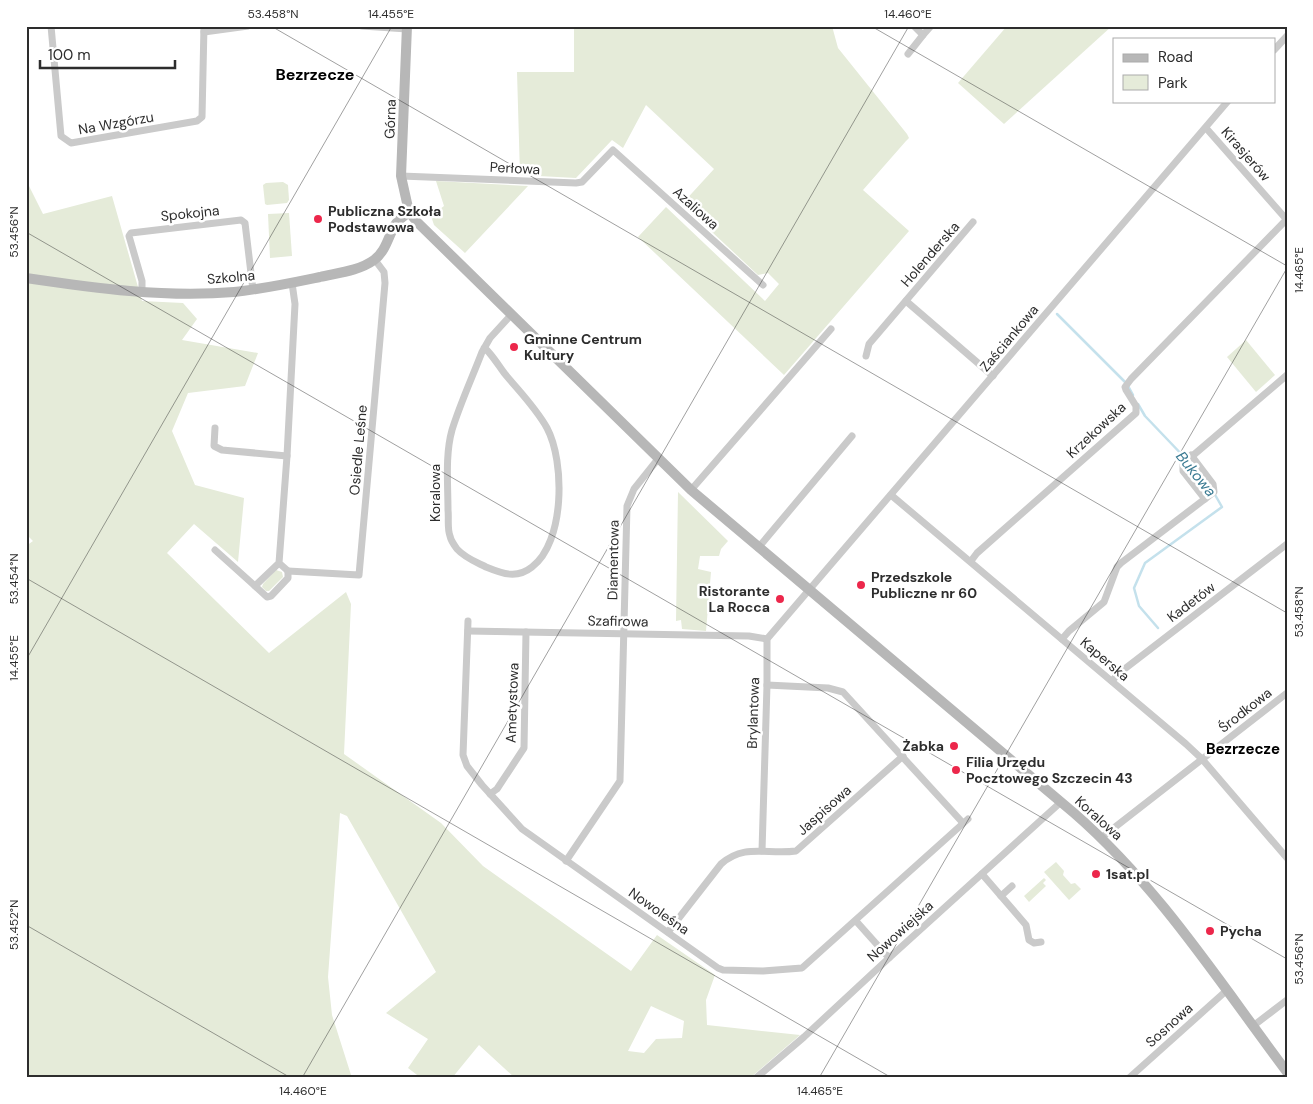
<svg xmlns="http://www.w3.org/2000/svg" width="1313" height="1104" font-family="'DM Sans',sans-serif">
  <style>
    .green { fill: #e5ebd9; fill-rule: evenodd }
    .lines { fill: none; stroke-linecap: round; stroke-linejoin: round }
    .stream { stroke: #c4e1ec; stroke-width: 2.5 }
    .street { stroke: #cacaca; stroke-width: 7 }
    .secondary { stroke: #b7b7b7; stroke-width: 10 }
    .ticks { fill: none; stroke: #2d2d2d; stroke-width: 1; stroke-opacity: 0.45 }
    .poi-dot { fill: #ec274b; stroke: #fff; stroke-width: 2 }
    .labels { text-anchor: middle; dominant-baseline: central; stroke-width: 5; stroke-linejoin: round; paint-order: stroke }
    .street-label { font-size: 14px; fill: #2d2d2d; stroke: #fff }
    .poi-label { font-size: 14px; font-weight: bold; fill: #2d2d2d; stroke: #fff; text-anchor: start }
    .water-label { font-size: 15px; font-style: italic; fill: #387991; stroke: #fff }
    .neighbourhood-label { font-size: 15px; font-weight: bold; fill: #000; stroke: #fff }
    .quarter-label { font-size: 16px; font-weight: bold; fill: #000; stroke: #fff }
    .neatline { fill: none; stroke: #2d2d2d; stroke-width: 2 }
    .ticks-label { font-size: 12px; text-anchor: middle; fill: #2d2d2d }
  </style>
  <rect width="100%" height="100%" fill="#fff"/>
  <g class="green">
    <path d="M 574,26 L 832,26 L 838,48 L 907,134 L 909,138 L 906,141 L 863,190 L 909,231 L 784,375 L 638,237 L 666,207 L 765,301 L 779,284 L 768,273 L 758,275 L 682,204 L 714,169 L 646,105 L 623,148 L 612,140 L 576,178 L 520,175 L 517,72 L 574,72 Z"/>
    <path d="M 1007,26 L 1112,26 L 1004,124 L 958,83 Z"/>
    <path d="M 26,180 L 43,214 L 112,196 L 142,301 L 183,303 L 197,319 L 182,340 L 258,353 L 245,386 L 188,393 L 172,431 L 195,485 L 244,498 L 238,562 L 194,524 L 167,553 L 269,653 L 346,592 L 351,604 L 344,754 L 441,823 L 483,866 L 631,971 L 657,935 L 715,975 L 706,1000 L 707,1025 L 800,1035 L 750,1078 L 515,1078 L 479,1045 L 452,1078 L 421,1078 L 408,1068 L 428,1039 L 386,1013 L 436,972 L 347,816 L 340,813 L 328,977 L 332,1015 L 352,1078 L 26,1078 L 26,546 L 33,541 L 26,534 ZM 651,1006 L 684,1021 L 682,1038 L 656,1039 L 644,1053 L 628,1051 Z"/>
    <path d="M 436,181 L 528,186 L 465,253 L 434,225 L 431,216 L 444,206 Z"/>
    <path d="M 283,182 L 288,185 L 289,200 L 287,203 L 267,205 L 265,204 L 263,185 L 266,183 Z"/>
    <path d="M 289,213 L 292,256 L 270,258 L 268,214 Z"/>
    <path d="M 1246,340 L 1275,375 L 1256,392 L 1227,357 Z"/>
    <path d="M 1192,465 L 1195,466 L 1211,487 L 1208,492 L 1205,492 L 1188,470 Z"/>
    <path d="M 678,492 L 728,541 L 721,549 L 719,556 L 700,556 L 698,569 L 711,572 L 706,631 L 682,629 L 681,620 L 676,621 Z"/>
    <path d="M 276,570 L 282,572 L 283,577 L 269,591 L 266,591 L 262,587 L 263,584 Z"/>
    <path d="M 1056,862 L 1064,871 L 1063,875 L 1071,884 L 1075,883 L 1081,889 L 1069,900 L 1044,872 Z"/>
    <path d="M 1044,878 L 1046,880 L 1043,883 L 1046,886 L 1029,902 L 1024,896 Z"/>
  </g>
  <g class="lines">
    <g class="stream">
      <path d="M 1057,314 L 1127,384 L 1133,395"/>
      <path d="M 1138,404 L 1145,416 L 1187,460 L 1211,489"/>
      <path d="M 1158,628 L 1139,606 L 1134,588 L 1145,563 L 1222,507 L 1214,493"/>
    </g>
    <g class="street">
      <path d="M 51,26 L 61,136 L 71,143 L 197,121 L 202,117 L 204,26"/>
      <path d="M 362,26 L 407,29"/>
      <path d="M 914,26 L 923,35 L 931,26"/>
      <path d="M 204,32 L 248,26"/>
      <path d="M 1274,50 L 1287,36"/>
      <path d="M 908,54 L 923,35"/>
      <path d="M 1206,128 L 1287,220"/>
      <path d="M 401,176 L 576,183 L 582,182 L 613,150 L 763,285"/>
      <path d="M 142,291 L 142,281 L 129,236 L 131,233 L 241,220 L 245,223 L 253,290"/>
      <path d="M 906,301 L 993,376"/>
      <path d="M 484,348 C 490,351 500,368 505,374 C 519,391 536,408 547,428 C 565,462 565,542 532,567 C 517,579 503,574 486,567 C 476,562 465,558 457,549 C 454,545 451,541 450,536 C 447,528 449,518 448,510 C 448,484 445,455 452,430 C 460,404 472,378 482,352 L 490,338 L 511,315"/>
      <path d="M 866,356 L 869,344 L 973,222"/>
      <path d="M 215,428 L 214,446 L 222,450 L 287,456"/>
      <path d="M 691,490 L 831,329"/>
      <path d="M 891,495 L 1186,744 L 1202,759 L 1287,858"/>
      <path d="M 1205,499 L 1183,471 L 1183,464 L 1287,375"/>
      <path d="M 758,548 L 852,436"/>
      <path d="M 215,550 L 255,586"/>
      <path d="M 971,561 L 977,553 L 1136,413 L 1136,406 L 1126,390 L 1125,387 L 1131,379 L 1286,220"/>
      <path d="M 279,563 L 288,571 L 288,578 L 271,596 L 267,597 L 255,586 L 279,563 L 287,456 L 295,304 L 292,283"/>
      <path d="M 288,571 L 359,575 L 385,283 L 384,272 L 375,260"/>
      <path d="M 468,621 L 463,755 L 467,766 L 482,785 L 522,829 L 677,939 L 718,968 L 723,970 L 763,971 L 802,968 L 968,819"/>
      <path d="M 468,631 L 749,636 L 767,639"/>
      <path d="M 1062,639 L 1069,631 L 1104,602 L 1117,567 L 1121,563 L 1214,492 L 1213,484 L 1191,455"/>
      <path d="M 1112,681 L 1118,674 L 1287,544"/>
      <path d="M 767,685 L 828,688 L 843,692 L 963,823"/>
      <path d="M 490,794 L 497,789 L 524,748 L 526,632"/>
      <path d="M 1101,838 L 1287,693"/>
      <path d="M 762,851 L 767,685 L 767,639 L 1228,101"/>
      <path d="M 566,861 L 620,781 L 627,506 L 634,489 L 658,459"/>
      <path d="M 982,874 L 1001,896 L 1012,886"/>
      <path d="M 1001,896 L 1026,925 L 1029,940 L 1034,943 L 1041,942"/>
      <path d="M 856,921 L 889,958"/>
      <path d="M 668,932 L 721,864 C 745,843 767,855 796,851 L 903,756"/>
      <path d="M 1253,1026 L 1287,1000"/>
      <path d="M 756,1078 L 804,1037 L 889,958 L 1061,802"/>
      <path d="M 1129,1078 L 1226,991"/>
    </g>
    <g class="secondary">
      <path d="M 407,26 L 401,176 L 409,212 L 417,222 L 691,490 L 1074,813 C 1159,887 1220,983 1287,1072"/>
      <path d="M 26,278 C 94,288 165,298 234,292 C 263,289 291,283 320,277 C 337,273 359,271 374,260 C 386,251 388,237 395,225 C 398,220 404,216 409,212"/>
    </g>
  </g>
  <path class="ticks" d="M 271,26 L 1287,613M 871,26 L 1287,266M 26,232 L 1287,959M 26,578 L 892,1078M 26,660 L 392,26M 26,925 L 291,1078M 302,1078 L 909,26M 819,1078 L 1287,268"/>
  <g class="poi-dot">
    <circle cx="318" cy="219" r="5"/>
    <circle cx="514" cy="347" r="5"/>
    <circle cx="861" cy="585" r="5"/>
    <circle cx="780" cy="599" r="5"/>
    <circle cx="954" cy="746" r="5"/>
    <circle cx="956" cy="770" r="5"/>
    <circle cx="1096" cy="874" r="5"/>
    <circle cx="1210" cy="931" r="5"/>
  </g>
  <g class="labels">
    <g class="street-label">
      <text transform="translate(390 119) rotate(-88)">Górna</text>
      <text transform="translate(116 123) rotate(-10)">Na Wzgórzu</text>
      <text transform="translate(1246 154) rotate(49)">Kirasjerów</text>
      <text transform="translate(515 168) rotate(3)">Perłowa</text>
      <text transform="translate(696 208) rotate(42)">Azaliowa</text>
      <text transform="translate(190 213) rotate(-6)">Spokojna</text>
      <text transform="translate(930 254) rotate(-49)">Holenderska</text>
      <text transform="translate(231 277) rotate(-5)">Szkolna</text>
      <text transform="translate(1009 338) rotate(-50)">Zaściankowa</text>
      <text transform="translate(1096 430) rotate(-43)">Krzekowska</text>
      <text transform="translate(358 450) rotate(-85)">Osiedle Leśne</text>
      <text transform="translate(435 493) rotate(-90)">Koralowa</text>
      <text transform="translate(613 560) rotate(-89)">Diamentowa</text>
      <text transform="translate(1191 602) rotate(-37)">Kadetów</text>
      <text transform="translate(618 621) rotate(1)">Szafirowa</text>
      <text transform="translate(1105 659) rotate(40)">Kaperska</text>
      <text transform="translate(512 703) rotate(-88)">Ametystowa</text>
      <text transform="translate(1245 710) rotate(-38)">Środkowa</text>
      <text transform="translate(753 713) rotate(-88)">Brylantowa</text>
      <text transform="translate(824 810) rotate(-42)">Jaspisowa</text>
      <text transform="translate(1099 818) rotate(42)">Koralowa</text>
      <text transform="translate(659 911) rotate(35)">Nowoleśna</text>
      <text transform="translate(900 931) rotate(-42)">Nowowiejska</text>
      <text transform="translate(1169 1025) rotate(-42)">Sosnowa</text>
    </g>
    <g class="poi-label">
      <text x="328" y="211">Publiczna Szkoła<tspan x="328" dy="16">Podstawowa</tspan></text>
      <text x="524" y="339">Gminne Centrum<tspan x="524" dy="16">Kultury</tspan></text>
      <text x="871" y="577">Przedszkole<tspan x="871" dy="16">Publiczne nr 60</tspan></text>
      <text x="770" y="591" text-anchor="end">Ristorante<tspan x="770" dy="16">La Rocca</tspan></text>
      <text x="944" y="746" text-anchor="end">Żabka</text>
      <text x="966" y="762">Filia Urzędu<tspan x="966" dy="16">Pocztowego Szczecin 43</tspan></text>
      <text x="1106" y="874">1sat.pl</text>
      <text x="1220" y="931">Pycha</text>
    </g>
    <g class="water-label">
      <text transform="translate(1196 474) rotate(51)">Bukowa</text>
    </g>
    <g class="neighbourhood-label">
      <text x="1243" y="749">Bezrzecze</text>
    </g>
    <g class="quarter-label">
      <text x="315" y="74">Bezrzecze</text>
    </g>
  </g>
  <rect width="1313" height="1104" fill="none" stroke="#ffffff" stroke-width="55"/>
  <rect x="1113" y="38" width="162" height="65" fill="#ffffff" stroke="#ababab"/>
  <rect x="1123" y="54" width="25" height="8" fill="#b7b7b7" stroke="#ababab"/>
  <text x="1158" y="62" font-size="15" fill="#2d2d2d">Road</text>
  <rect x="1123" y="75" width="25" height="15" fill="#e5ebd9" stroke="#ababab"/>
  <text x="1158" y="88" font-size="15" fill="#2d2d2d">Park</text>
  <path d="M40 60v8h135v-8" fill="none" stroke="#2d2d2d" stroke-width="2.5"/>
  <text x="48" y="60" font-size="15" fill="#2d2d2d" stroke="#ffffff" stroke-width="4" paint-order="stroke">100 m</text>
  <rect x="28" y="28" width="1258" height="1048" class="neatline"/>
  <g class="ticks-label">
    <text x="273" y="18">53.458°N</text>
    <text x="391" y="18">14.455°E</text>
    <text x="908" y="18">14.460°E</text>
    <text transform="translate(14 232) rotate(-90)" y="4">53.456°N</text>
    <text transform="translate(1299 270) rotate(-90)" y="4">14.465°E</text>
    <text transform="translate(14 579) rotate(-90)" y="4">53.454°N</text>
    <text transform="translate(1299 612) rotate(-90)" y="4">53.458°N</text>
    <text transform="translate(14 658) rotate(-90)" y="4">14.455°E</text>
    <text transform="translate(14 925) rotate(-90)" y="4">53.452°N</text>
    <text transform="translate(1299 959) rotate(-90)" y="4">53.456°N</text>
    <text x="303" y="1095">14.460°E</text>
    <text x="820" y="1095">14.465°E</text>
  </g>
</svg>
